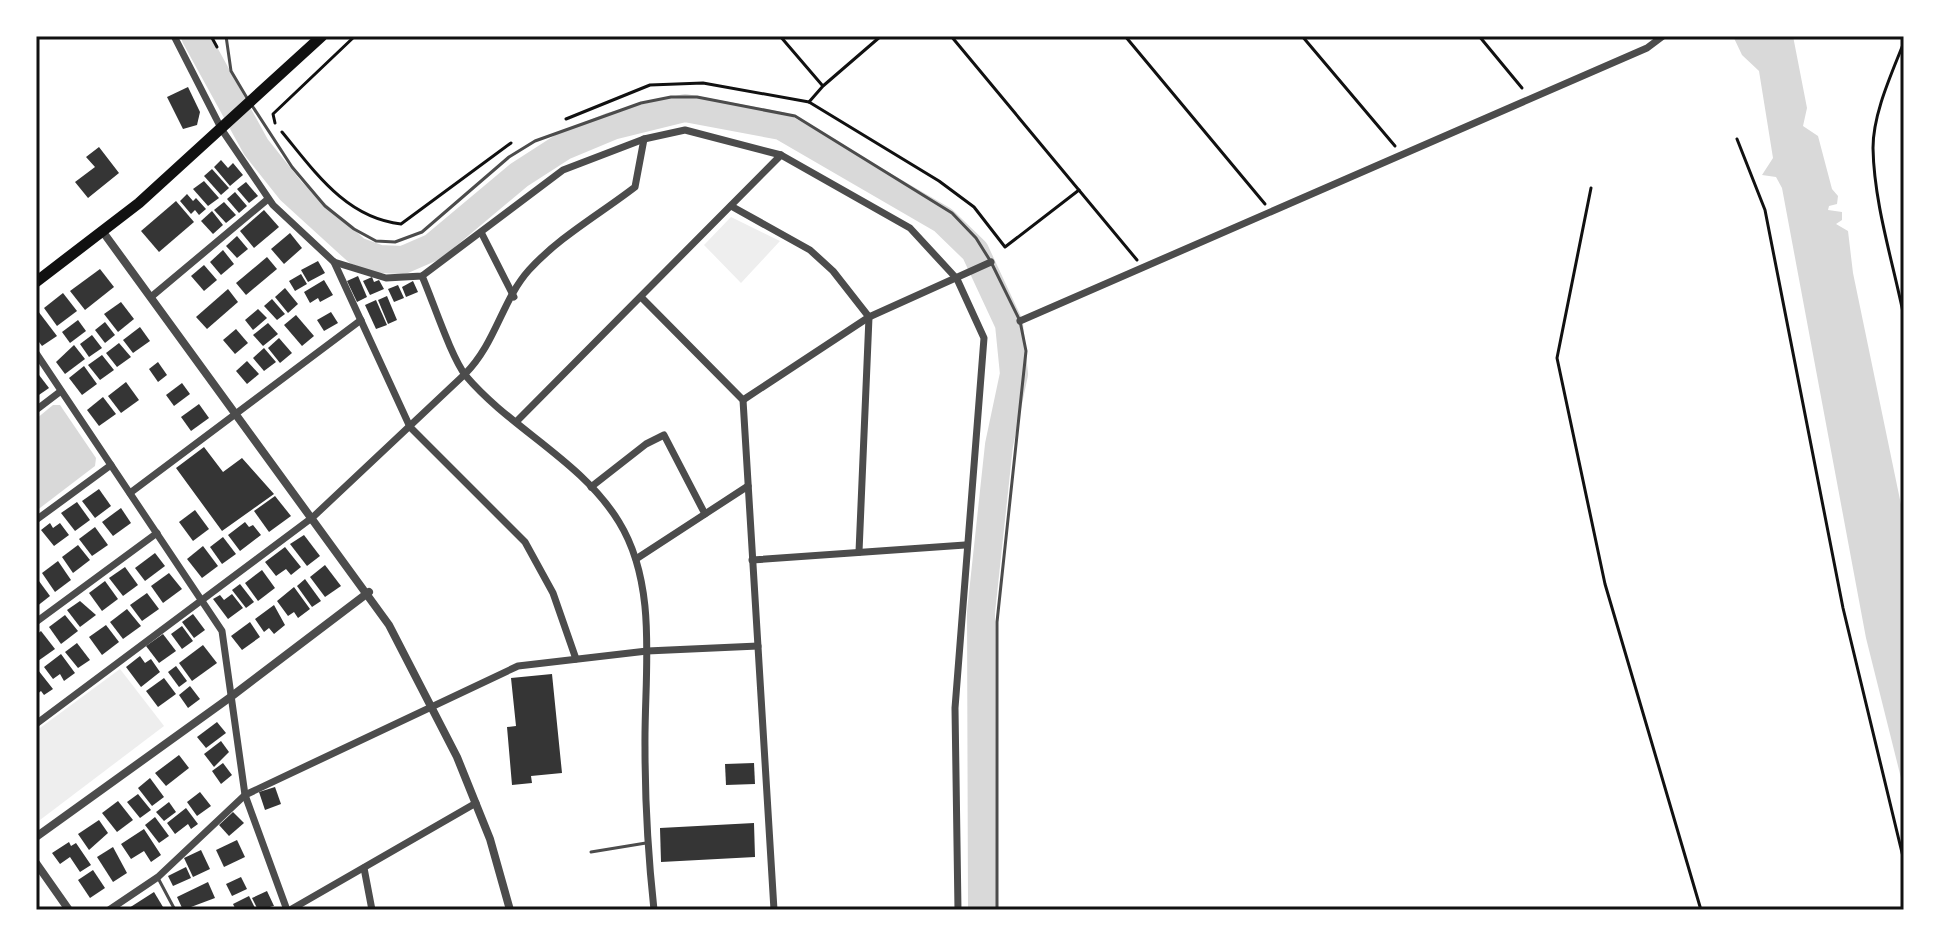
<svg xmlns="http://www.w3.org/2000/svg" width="1940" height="946" font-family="Arial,sans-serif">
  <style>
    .green { fill: #eee }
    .water { fill: #d9d9d9 }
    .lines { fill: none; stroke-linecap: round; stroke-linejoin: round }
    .river { stroke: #d9d9d9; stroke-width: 28 }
    .building { fill: #353535 }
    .path { stroke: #111; stroke-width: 3 }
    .service { stroke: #4c4c4c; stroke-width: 3 }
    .minor { stroke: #4c4c4c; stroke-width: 7 }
    .tertiary { stroke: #4c4c4c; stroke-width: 8 }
    .trunk { stroke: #111; stroke-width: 11 }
    .neatline { fill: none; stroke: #111; stroke-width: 3 }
  </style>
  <rect width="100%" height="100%" fill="#fff"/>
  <g class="green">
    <path d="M 731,217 L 780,241 L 741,283 L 704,245 Z"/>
    <path d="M 120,669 L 164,726 L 36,823 L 36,731 Z"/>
  </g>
  <g class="water">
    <path d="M 1733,36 L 1793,36 L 1807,108 L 1803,126 L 1818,136 L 1832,189 L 1838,196 L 1837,204 L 1829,206 L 1828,210 L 1842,212 L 1842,220 L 1836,224 L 1848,231 L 1853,273 L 1904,519 L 1904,790 L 1866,638 L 1782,188 L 1776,177 L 1762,175 L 1773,158 L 1759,71 L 1742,55 Z"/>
    <path d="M 53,405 L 60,405 L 96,458 L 95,466 L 36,511 L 36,419 Z"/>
  </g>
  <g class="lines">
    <path class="river" d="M 195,36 L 256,147 L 291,191 L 357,251 L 379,259 L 403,260 L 433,247 L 519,175 L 564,146 L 612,126 L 685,108 L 781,126 L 943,220 L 975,251 L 1009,324 L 1014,374 L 999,445 L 981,612 L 982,910"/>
  </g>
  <g class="building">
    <path d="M 188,87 L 200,112 L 197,125 L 183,129 L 167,97 Z"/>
    <path d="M 99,147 L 119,173 L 88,198 L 75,182 L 95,167 L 86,157 Z"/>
    <path d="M 221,160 L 228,168 L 233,163 L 243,175 L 230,186 L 214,167 Z"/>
    <path d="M 212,169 L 229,188 L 221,195 L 204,176 Z"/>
    <path d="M 204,181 L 219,198 L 208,206 L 193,189 Z"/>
    <path d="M 246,182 L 258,196 L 249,203 L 237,189 Z"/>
    <path d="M 235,192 L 247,206 L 239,213 L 227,199 Z"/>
    <path d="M 187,194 L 193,201 L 196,198 L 206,209 L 199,215 L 195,210 L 191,214 L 180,201 Z"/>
    <path d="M 176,201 L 194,222 L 159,252 L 141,231 Z"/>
    <path d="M 224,202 L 236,215 L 226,223 L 214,210 Z"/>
    <path d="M 264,210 L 279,227 L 254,248 L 240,231 Z"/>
    <path d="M 212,211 L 223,225 L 213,234 L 201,221 Z"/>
    <path d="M 290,233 L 302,248 L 284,264 L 271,249 Z"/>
    <path d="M 237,236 L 248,249 L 237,258 L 226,246 Z"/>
    <path d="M 223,250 L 234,264 L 221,275 L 210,262 Z"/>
    <path d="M 267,257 L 277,269 L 246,295 L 236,283 Z"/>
    <path d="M 318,261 L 325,273 L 308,282 L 301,270 Z"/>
    <path d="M 204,265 L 217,280 L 204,291 L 191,276 Z"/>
    <path d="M 100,269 L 114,287 L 85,310 L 70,291 Z"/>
    <path d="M 301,274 L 307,284 L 295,291 L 289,281 Z"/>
    <path d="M 358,276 L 367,297 L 357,302 L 347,281 Z"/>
    <path d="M 372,277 L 374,282 L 379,280 L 384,289 L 370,295 L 363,281 Z"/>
    <path d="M 324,280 L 333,295 L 320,302 L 318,298 L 310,303 L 304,292 Z"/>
    <path d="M 413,281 L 418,292 L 406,297 L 402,287 Z"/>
    <path d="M 398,285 L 404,298 L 394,302 L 388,289 Z"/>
    <path d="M 285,288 L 298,304 L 288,313 L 275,297 Z"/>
    <path d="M 228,289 L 238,302 L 207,329 L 196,317 Z"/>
    <path d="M 63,293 L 77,311 L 57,326 L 44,308 Z"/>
    <path d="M 387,296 L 397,320 L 388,324 L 378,300 Z"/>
    <path d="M 272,299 L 285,314 L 277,320 L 264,306 Z"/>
    <path d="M 376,300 L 387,325 L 376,329 L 365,305 Z"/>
    <path d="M 121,302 L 134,319 L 118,332 L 104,314 Z"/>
    <path d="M 258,309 L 267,318 L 253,330 L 245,320 Z"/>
    <path d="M 38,311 L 57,336 L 42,346 L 36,338 Z"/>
    <path d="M 331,312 L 338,323 L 324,331 L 317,320 Z"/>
    <path d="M 296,315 L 314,336 L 302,346 L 284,325 Z"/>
    <path d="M 78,320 L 86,331 L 70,343 L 62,332 Z"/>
    <path d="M 105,322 L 115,335 L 105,343 L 95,330 Z"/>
    <path d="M 268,323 L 278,334 L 263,346 L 253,335 Z"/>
    <path d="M 140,327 L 150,341 L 133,353 L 123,340 Z"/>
    <path d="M 236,329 L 248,343 L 235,354 L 223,340 Z"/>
    <path d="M 92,335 L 102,348 L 89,357 L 80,344 Z"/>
    <path d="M 279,338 L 292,353 L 280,363 L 268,348 Z"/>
    <path d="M 119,343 L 131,357 L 117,367 L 106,353 Z"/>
    <path d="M 74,345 L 85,359 L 65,374 L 56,362 Z"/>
    <path d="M 264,348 L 276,362 L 264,371 L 253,358 Z"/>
    <path d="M 102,355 L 114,370 L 100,380 L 88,365 Z"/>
    <path d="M 247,361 L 259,374 L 247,384 L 236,371 Z"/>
    <path d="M 158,362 L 167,375 L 158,382 L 149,369 Z"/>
    <path d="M 84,366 L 97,384 L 82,395 L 69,378 Z"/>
    <path d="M 36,371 L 49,388 L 36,397 Z"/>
    <path d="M 126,382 L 139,400 L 121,413 L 108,396 Z"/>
    <path d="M 182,383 L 190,394 L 174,406 L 166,395 Z"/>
    <path d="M 103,397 L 116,414 L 99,426 L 87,410 Z"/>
    <path d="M 199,404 L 209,418 L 191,431 L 181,417 Z"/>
    <path d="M 204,447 L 223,472 L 242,458 L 274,494 L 222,531 L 176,468 Z"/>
    <path d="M 99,489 L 111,506 L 95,518 L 82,501 Z"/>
    <path d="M 275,496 L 291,516 L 269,532 L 254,511 Z"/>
    <path d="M 77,502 L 90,520 L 75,531 L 61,513 Z"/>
    <path d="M 121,508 L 131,523 L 113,536 L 102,522 Z"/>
    <path d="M 195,510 L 209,529 L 193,541 L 179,522 Z"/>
    <path d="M 245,522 L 249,527 L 253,525 L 261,535 L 240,551 L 228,535 Z"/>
    <path d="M 50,523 L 53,528 L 60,523 L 69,535 L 54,546 L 41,530 Z"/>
    <path d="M 95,527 L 108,545 L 92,556 L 79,539 Z"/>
    <path d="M 304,535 L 320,556 L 307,566 L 290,544 Z"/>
    <path d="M 223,537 L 236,554 L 222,564 L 210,547 Z"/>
    <path d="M 78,545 L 90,560 L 73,573 L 62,557 Z"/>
    <path d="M 203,546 L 218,566 L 202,578 L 187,559 Z"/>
    <path d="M 285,547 L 301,567 L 291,575 L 286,569 L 276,576 L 265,562 Z"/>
    <path d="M 155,553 L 165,566 L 145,581 L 135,568 Z"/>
    <path d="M 58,561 L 71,580 L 55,592 L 42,573 Z"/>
    <path d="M 325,565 L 341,586 L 325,597 L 310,577 Z"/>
    <path d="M 125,567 L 138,585 L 123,596 L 109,578 Z"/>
    <path d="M 262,570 L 275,588 L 258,601 L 245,583 Z"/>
    <path d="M 169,573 L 182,589 L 163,603 L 151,586 Z"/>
    <path d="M 36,577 L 50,596 L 36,607 Z"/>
    <path d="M 305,579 L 321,601 L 312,607 L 297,586 Z"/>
    <path d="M 105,581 L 118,599 L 102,611 L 89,593 Z"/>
    <path d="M 240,584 L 254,602 L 246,608 L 232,590 Z"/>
    <path d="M 294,587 L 310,609 L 298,618 L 294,612 L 288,616 L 277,601 Z"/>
    <path d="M 147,593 L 159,609 L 142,621 L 130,605 Z"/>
    <path d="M 232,594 L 243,608 L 228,619 L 213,599 L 220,595 L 224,600 Z"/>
    <path d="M 80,601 L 96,615 L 80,627 L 67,610 Z"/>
    <path d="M 274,605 L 285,625 L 274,634 L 269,628 L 264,632 L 255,619 Z"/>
    <path d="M 127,609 L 141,626 L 123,639 L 110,622 Z"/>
    <path d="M 193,614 L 205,630 L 194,638 L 182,622 Z"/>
    <path d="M 65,615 L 78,631 L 61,644 L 49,627 Z"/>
    <path d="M 250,622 L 260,637 L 242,650 L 231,636 Z"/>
    <path d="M 106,625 L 119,642 L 102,655 L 89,637 Z"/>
    <path d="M 182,626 L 193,641 L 182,649 L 171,634 Z"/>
    <path d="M 41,631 L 55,649 L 38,661 L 36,635 Z"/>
    <path d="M 163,634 L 176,651 L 159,663 L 146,646 Z"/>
    <path d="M 77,643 L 90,660 L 78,668 L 65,652 Z"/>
    <path d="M 203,645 L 217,663 L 192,681 L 179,663 Z"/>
    <path d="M 61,654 L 75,673 L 64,681 L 60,674 L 53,679 L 44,667 Z"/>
    <path d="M 140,656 L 145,663 L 151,659 L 160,672 L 141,687 L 126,667 Z"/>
    <path d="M 176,666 L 187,681 L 179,687 L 168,672 Z"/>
    <path d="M 38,670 L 53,689 L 44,695 L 41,691 L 36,695 Z"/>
    <path d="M 552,674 L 562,773 L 531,776 L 532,783 L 512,785 L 507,727 L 516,726 L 511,678 Z"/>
    <path d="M 164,678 L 176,694 L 158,707 L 146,691 Z"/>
    <path d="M 190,686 L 200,699 L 188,708 L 179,695 Z"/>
    <path d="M 217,722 L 226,733 L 206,748 L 197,737 Z"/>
    <path d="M 221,741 L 229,752 L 214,767 L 204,754 Z"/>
    <path d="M 179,755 L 189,768 L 166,786 L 155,773 Z"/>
    <path d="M 223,763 L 232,775 L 221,784 L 212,771 Z"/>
    <path d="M 754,763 L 755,784 L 726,785 L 725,764 Z"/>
    <path d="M 150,778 L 164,797 L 152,806 L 138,788 Z"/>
    <path d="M 275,787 L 281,804 L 265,810 L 259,792 Z"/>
    <path d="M 200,792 L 211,806 L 197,816 L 187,802 Z"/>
    <path d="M 138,794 L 151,810 L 140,818 L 127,802 Z"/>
    <path d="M 118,801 L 133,820 L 117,832 L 102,813 Z"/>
    <path d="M 169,802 L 176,812 L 164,821 L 156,812 Z"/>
    <path d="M 186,808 L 198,824 L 191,829 L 188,824 L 175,834 L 167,823 Z"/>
    <path d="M 233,812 L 244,823 L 229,836 L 219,825 Z"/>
    <path d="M 155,817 L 169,836 L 159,843 L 145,825 Z"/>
    <path d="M 99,820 L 108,833 L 89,850 L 78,834 Z"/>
    <path d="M 754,823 L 755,857 L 661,862 L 660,828 Z"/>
    <path d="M 144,829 L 161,855 L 151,862 L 144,851 L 131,859 L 121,844 Z"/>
    <path d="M 237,840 L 245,857 L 224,867 L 216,850 Z"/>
    <path d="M 69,842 L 71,846 L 76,843 L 91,865 L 80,872 L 70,857 L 60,864 L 52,853 Z"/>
    <path d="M 113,847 L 127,873 L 113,882 L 97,857 Z"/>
    <path d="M 201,850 L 210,869 L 193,877 L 184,858 Z"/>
    <path d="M 186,867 L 191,878 L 173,886 L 168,876 Z"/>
    <path d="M 93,870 L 105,888 L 90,898 L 78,880 Z"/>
    <path d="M 241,877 L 247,889 L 232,896 L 226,884 Z"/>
    <path d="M 208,882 L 215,898 L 183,910 L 177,897 Z"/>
    <path d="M 267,891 L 274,906 L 258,910 L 252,898 Z"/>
    <path d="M 154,892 L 163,907 L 131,910 L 129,908 Z"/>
    <path d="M 249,896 L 256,910 L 236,910 L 233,904 Z"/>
  </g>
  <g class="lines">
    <g class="path">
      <path d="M 211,36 L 217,47"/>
      <path d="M 780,36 L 822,85"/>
      <path d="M 951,36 L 1137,260"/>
      <path d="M 1125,36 L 1265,204"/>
      <path d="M 1302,36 L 1395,146"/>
      <path d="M 1479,36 L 1522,88"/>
      <path d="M 1904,42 C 1892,73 1873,113 1873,148 C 1874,204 1893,262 1904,317"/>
      <path d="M 809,102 L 823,86 L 881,36"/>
      <path d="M 566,119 L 650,85 L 703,83 L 809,102 L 939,181 L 974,207 L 1005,247 L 1079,190"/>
      <path d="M 275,123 L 273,114 L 355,36"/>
      <path d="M 282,132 C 315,172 346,218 401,224 L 511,143"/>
      <path d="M 1737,139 L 1765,210 L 1843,608 L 1904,861"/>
      <path d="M 1591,188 L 1557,358 L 1605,584 L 1701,910"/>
    </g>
    <g class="service">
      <path d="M 226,36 L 231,71 L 247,98"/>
      <path d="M 251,104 L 292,167 L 325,206 L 354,229 L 376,241 L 395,242 L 422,232 L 509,157 L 535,141 L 641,103 L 671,97 L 697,97 L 795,116 L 952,213 L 976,238 L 991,262 L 1020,321 L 1026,351 L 997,622 L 997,910"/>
      <path d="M 591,852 L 646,843"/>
      <path d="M 158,878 L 175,910"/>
    </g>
    <g class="minor">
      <path d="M 174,36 L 222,130 L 273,205 L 334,262 L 386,278 L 422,276 L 563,170 L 644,139 L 685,130 L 781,155 L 910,228 L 957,279 L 984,338 L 955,708 L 958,910"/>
      <path d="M 731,206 L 810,250 L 833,271 L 869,317 L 859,552"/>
      <path d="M 482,234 L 514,297"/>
      <path d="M 334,262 L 410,427 L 525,542 L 553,593 L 576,659"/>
      <path d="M 422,276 C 433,301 451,357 466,376 C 511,429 582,461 619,522 C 659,587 644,674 645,747 C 645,802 648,855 654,910"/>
      <path d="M 151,297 L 268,199"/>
      <path d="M 641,297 L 743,400 L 774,910"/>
      <path d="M 1020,321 L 1647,48 L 1663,36"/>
      <path d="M 36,353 L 222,631 L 245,795 L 287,910"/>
      <path d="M 743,400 L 869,317 L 991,262"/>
      <path d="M 36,410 L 61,391"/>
      <path d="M 517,421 L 781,155"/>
      <path d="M 591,487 L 646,444 L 664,435 L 705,514"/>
      <path d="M 130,493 L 361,320"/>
      <path d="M 36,520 L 111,465"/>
      <path d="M 636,559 L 748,486"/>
      <path d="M 752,560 L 965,545"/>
      <path d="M 36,622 L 157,533"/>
      <path d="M 36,724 L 313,517 L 465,374 C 496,343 502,300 529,270 C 559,237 600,214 635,187 L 644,139"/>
      <path d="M 364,868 L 372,910"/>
      <path d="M 109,910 L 158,877 L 245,795 L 518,666 L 647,651 L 758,646"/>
      <path d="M 290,910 L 476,803"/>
    </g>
    <g class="tertiary">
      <path d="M 103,232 L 389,625 L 457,757 L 490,839 L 510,910"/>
      <path d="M 36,837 L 232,696 L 369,592"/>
      <path d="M 36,863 L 69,910"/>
    </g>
    <path class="trunk" d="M 36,282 L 139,203 L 322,36"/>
  </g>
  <rect width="1940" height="946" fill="none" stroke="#ffffff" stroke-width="76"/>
  <rect x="38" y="38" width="1864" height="870" class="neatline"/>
</svg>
